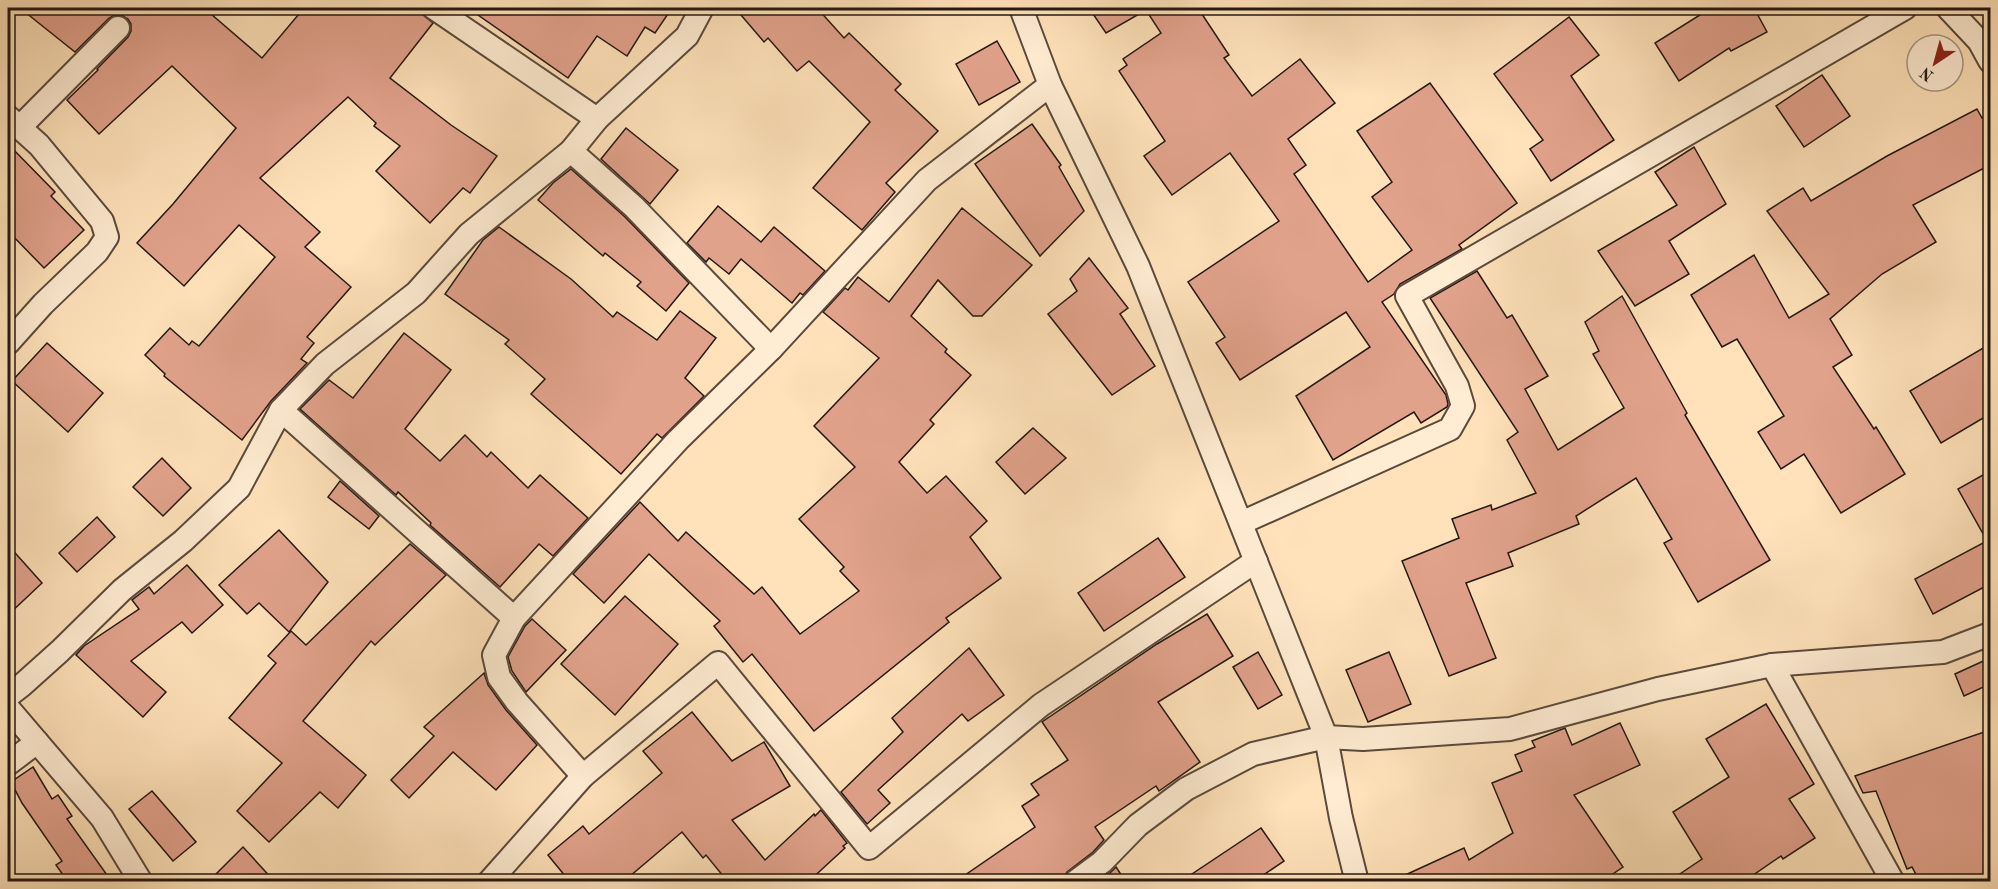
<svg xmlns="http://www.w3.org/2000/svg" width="1998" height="889" font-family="'Old Standard TT',serif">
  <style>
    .building { fill: #e1a28c; stroke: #241811; stroke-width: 1.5 }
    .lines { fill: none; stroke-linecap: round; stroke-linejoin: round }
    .street-casing { stroke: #5b4a3b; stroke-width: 26 }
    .street { stroke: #ffecd2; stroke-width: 22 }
  </style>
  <rect width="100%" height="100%" fill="#ffe2ba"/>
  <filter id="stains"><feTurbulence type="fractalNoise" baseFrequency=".00333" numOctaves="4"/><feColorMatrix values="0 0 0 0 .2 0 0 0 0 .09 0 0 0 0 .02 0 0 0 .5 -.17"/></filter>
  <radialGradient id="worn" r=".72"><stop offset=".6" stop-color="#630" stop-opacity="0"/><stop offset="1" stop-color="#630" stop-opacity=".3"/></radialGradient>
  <g class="building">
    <path d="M 20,8 L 204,8 L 262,58 L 304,8 L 421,8 L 422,14 L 433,23 L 390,78 L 451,125 L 497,156 L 470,193 L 463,188 L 430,223 L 376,171 L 400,146 L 374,126 L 376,123 L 348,97 L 260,178 L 320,232 L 305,247 L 351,287 L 307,337 L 314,343 L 301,359 L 307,363 L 271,401 L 242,440 L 164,376 L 165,374 L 145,355 L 170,328 L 189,345 L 192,341 L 199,346 L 275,257 L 239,225 L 184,286 L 137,243 L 173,204 L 236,128 L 172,66 L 99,134 L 67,100 L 98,70 L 97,69 L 128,37 L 131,31 L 131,24 L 128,19 L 121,15 L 115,15 L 109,18 L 75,52 Z"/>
    <path d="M 468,8 L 672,8 L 655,33 L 645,27 L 627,56 L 597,36 L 568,78 Z"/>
    <path d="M 735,8 L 817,8 L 844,38 L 849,33 L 901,84 L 895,90 L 938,131 L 886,183 L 895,192 L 862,230 L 813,188 L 870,122 L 809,61 L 797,71 L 768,38 L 764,42 Z"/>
    <path d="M 1089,8 L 1198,8 L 1229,55 L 1224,58 L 1252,96 L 1300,59 L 1335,103 L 1288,139 L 1306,165 L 1294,174 L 1368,282 L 1412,250 L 1372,197 L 1392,182 L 1357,131 L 1430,83 L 1517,203 L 1459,245 L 1462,249 L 1400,284 L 1394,294 L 1382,302 L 1446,395 L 1448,404 L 1447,407 L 1421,423 L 1414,412 L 1333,460 L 1296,396 L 1370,347 L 1346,312 L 1240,380 L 1216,343 L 1225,337 L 1188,282 L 1279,221 L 1230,153 L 1172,195 L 1144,156 L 1165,141 L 1119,71 L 1127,65 L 1123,59 L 1161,33 L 1146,10 L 1106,33 Z"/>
    <path d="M 1711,8 L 1754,8 L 1767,32 L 1731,51 L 1729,48 L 1679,81 L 1655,43 Z"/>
    <path d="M 1569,17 L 1599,55 L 1571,76 L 1614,140 L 1551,181 L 1530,149 L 1543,140 L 1494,74 Z"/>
    <path d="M 997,41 L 1020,82 L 979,105 L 956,64 Z"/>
    <path d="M 1822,75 L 1850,116 L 1804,147 L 1776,106 Z"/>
    <path d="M 1977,109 L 1982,118 L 1990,113 L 1990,165 L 1913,205 L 1936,242 L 1882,274 L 1830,319 L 1852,355 L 1833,367 L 1874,429 L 1876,427 L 1905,474 L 1841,513 L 1804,454 L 1781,469 L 1758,432 L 1784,416 L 1737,339 L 1722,347 L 1691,295 L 1754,255 L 1789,318 L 1829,294 L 1767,211 L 1803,188 L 1811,201 L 1887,156 Z"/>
    <path d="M 1032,124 L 1061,165 L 1059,167 L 1084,211 L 1040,256 L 975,164 Z"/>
    <path d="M 626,128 L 678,170 L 650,204 L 601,159 Z"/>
    <path d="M 8,144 L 55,192 L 51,196 L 84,230 L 44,268 L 8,231 Z"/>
    <path d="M 1694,147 L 1726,204 L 1669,241 L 1689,274 L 1635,306 L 1598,251 L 1677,205 L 1655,172 Z"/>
    <path d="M 571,169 L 625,217 L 689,283 L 666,311 L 637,286 L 641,282 L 605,253 L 603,256 L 538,200 L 553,183 Z"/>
    <path d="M 718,206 L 761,242 L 774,227 L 825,271 L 803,295 L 800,293 L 792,303 L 741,259 L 729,274 L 709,258 L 706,262 L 687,243 Z"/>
    <path d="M 962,208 L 1032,265 L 982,316 L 973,316 L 938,280 L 911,316 L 947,349 L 945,352 L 971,375 L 930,420 L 934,424 L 899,462 L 927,493 L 946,476 L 987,521 L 970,537 L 1001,578 L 946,618 L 949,622 L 814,731 L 752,654 L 743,662 L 714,626 L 720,621 L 649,554 L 604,603 L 573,574 L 640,502 L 678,541 L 686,532 L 754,594 L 762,587 L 800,634 L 859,591 L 840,571 L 844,567 L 799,519 L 855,467 L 814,426 L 879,358 L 823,312 L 845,288 L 848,290 L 858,277 L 889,302 Z"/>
    <path d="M 499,227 L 571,279 L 613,317 L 617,312 L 657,340 L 680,311 L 716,338 L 685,378 L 704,396 L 662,438 L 657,434 L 621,474 L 531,394 L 545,379 L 505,344 L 509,340 L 445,294 L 483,240 Z"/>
    <path d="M 1089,258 L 1128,308 L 1120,314 L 1155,366 L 1112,395 L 1048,314 L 1077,291 L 1070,279 Z"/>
    <path d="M 1477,271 L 1507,318 L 1512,315 L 1548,376 L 1525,389 L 1558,450 L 1624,408 L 1593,354 L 1599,351 L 1585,322 L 1622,296 L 1687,413 L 1685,415 L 1770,560 L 1698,602 L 1664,543 L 1672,539 L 1636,478 L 1576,516 L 1579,524 L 1508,553 L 1513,566 L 1466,583 L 1496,658 L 1449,676 L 1402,561 L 1459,538 L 1452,519 L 1491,505 L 1492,510 L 1536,493 L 1507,440 L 1518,432 L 1430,298 Z"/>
    <path d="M 404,333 L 451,370 L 405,429 L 440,461 L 465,435 L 487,457 L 491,452 L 528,488 L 540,475 L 588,518 L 553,556 L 539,544 L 500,587 L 430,525 L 431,523 L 398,492 L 396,495 L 300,409 L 329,380 L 353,398 Z"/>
    <path d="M 47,343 L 103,393 L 68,432 L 12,381 Z"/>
    <path d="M 1990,344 L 1990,414 L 1941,443 L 1910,391 Z"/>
    <path d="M 1033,428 L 1066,458 L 1025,494 L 996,462 Z"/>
    <path d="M 162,458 L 191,488 L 163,516 L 133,487 Z"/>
    <path d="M 1990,471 L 1990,584 L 1933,614 L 1915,579 L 1987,541 L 1958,489 Z"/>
    <path d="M 340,481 L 379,516 L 369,529 L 328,497 Z"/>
    <path d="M 97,517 L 115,537 L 77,572 L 59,553 Z"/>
    <path d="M 279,530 L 328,582 L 289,632 L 259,603 L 247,614 L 219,585 Z"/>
    <path d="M 1158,538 L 1185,577 L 1104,631 L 1078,593 Z"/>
    <path d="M 410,544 L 446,575 L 375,645 L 371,641 L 303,721 L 366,775 L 338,808 L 320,792 L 269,842 L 237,811 L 282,763 L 229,718 L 276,663 L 268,656 L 291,631 L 306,645 Z"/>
    <path d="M 8,545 L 42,583 L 8,615 Z"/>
    <path d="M 187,565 L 223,605 L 192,633 L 182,622 L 131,661 L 166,692 L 143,717 L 76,655 L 84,646 L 139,609 L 132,600 L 149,587 L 154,594 Z"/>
    <path d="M 625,596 L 678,644 L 615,715 L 561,664 Z"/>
    <path d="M 1207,614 L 1233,656 L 1158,702 L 1200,762 L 1159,791 L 1156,786 L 1095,827 L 1104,840 L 1093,852 L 1067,872 L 1062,882 L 955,882 L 1035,827 L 1022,806 L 1039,795 L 1031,784 L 1068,760 L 1042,722 L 1157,644 Z"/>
    <path d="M 532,619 L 566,650 L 526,692 L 512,671 L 508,657 L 525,626 Z"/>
    <path d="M 969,648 L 1004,695 L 968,721 L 962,714 L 878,790 L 890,803 L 867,824 L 841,792 L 903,732 L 892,718 Z"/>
    <path d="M 1258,652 L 1282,695 L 1258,709 L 1233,667 Z"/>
    <path d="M 1389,652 L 1411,704 L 1368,722 L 1346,670 Z"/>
    <path d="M 1990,658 L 1990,684 L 1964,696 L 1955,674 Z"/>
    <path d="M 484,673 L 488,685 L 506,710 L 537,745 L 496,790 L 453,752 L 409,798 L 391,780 L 434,736 L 424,727 Z"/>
    <path d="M 1766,704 L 1814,784 L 1789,799 L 1815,838 L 1783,859 L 1781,856 L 1743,882 L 1668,882 L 1702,859 L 1673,812 L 1729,777 L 1706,739 Z"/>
    <path d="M 692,712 L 732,761 L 764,742 L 790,786 L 732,820 L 765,860 L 814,814 L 815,816 L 821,810 L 847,843 L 843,846 L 845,848 L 808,882 L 728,882 L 706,855 L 703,858 L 682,832 L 623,882 L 570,882 L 548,855 L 583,826 L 589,834 L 662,773 L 643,751 Z"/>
    <path d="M 1620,723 L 1640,765 L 1574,795 L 1623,867 L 1601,882 L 1390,882 L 1464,848 L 1469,860 L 1513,833 L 1492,783 L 1522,771 L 1515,755 L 1535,747 L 1532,741 L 1565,728 L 1572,745 Z"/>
    <path d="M 1990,730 L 1990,882 L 1920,882 L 1912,867 L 1907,869 L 1876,791 L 1863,793 L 1855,776 Z"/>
    <path d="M 33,767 L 52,799 L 58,795 L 72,816 L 67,819 L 112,882 L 68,882 L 56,865 L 62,861 L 22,803 L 11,782 Z"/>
    <path d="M 152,791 L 196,842 L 173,861 L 129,809 Z"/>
    <path d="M 1261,828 L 1284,861 L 1253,882 L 1180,882 Z"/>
    <path d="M 243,847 L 275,882 L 208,882 Z"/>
    <path d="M 1116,867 L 1126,882 L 1098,882 L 1110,873 Z"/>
  </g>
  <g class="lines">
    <g class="street-casing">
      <g id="street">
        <path d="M 434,8 L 597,119"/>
        <path d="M 1021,8 L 1050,85 L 1138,266 L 1326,737 L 1341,818 L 1357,882"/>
        <path d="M 1948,8 L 1979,41 L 1990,61"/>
        <path d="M 8,117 L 39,145 L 102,221 L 107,237 L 97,252 L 43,304 L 8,343"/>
        <path d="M 19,128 L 118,28"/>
        <path d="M 571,151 L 634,207 L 771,349"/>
        <path d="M 281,410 L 514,618 L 494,655 L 499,677 L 517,702 L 583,776"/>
        <path d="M 1241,523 L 1450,429 L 1463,406 L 1457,386 L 1407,296 L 1905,8"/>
        <path d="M 514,618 L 678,440 L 771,349 L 927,180 L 1050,85"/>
        <path d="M 1772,665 L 1893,882"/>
        <path d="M 8,696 L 21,686 L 60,651 L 122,590 L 183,541 L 239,488 L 281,410 L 325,364 L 416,293 L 469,234 L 571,151 L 597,119 L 687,36 L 702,8"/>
        <path d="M 8,708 L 102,818 L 141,882"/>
        <path d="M 8,764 L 37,742"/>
        <path d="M 489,882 L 583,776 L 718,663 L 869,848 L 1041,705 L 1256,561"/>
        <path d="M 1075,882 L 1102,862 L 1138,825 L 1186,789 L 1253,754 L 1326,737 L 1363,739 L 1510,729 L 1658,689 L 1772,665 L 1943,652 L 1990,634"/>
      </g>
    </g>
    <use href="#street" class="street"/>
  </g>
  <rect width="1998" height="889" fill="none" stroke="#ffe2ba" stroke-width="30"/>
  <rect x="9" y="9" width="1980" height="871" fill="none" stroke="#241811" stroke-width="3"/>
  <rect x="15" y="15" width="1968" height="859" fill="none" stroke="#241811" stroke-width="1.5"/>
  <g transform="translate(1935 63) rotate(216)"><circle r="28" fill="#ffecd2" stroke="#a79785" stroke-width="1.5"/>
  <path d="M0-4.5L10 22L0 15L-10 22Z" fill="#8f2418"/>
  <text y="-9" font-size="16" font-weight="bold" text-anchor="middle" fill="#241811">N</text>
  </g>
  <rect width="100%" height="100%" filter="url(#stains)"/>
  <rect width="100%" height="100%" fill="url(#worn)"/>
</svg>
